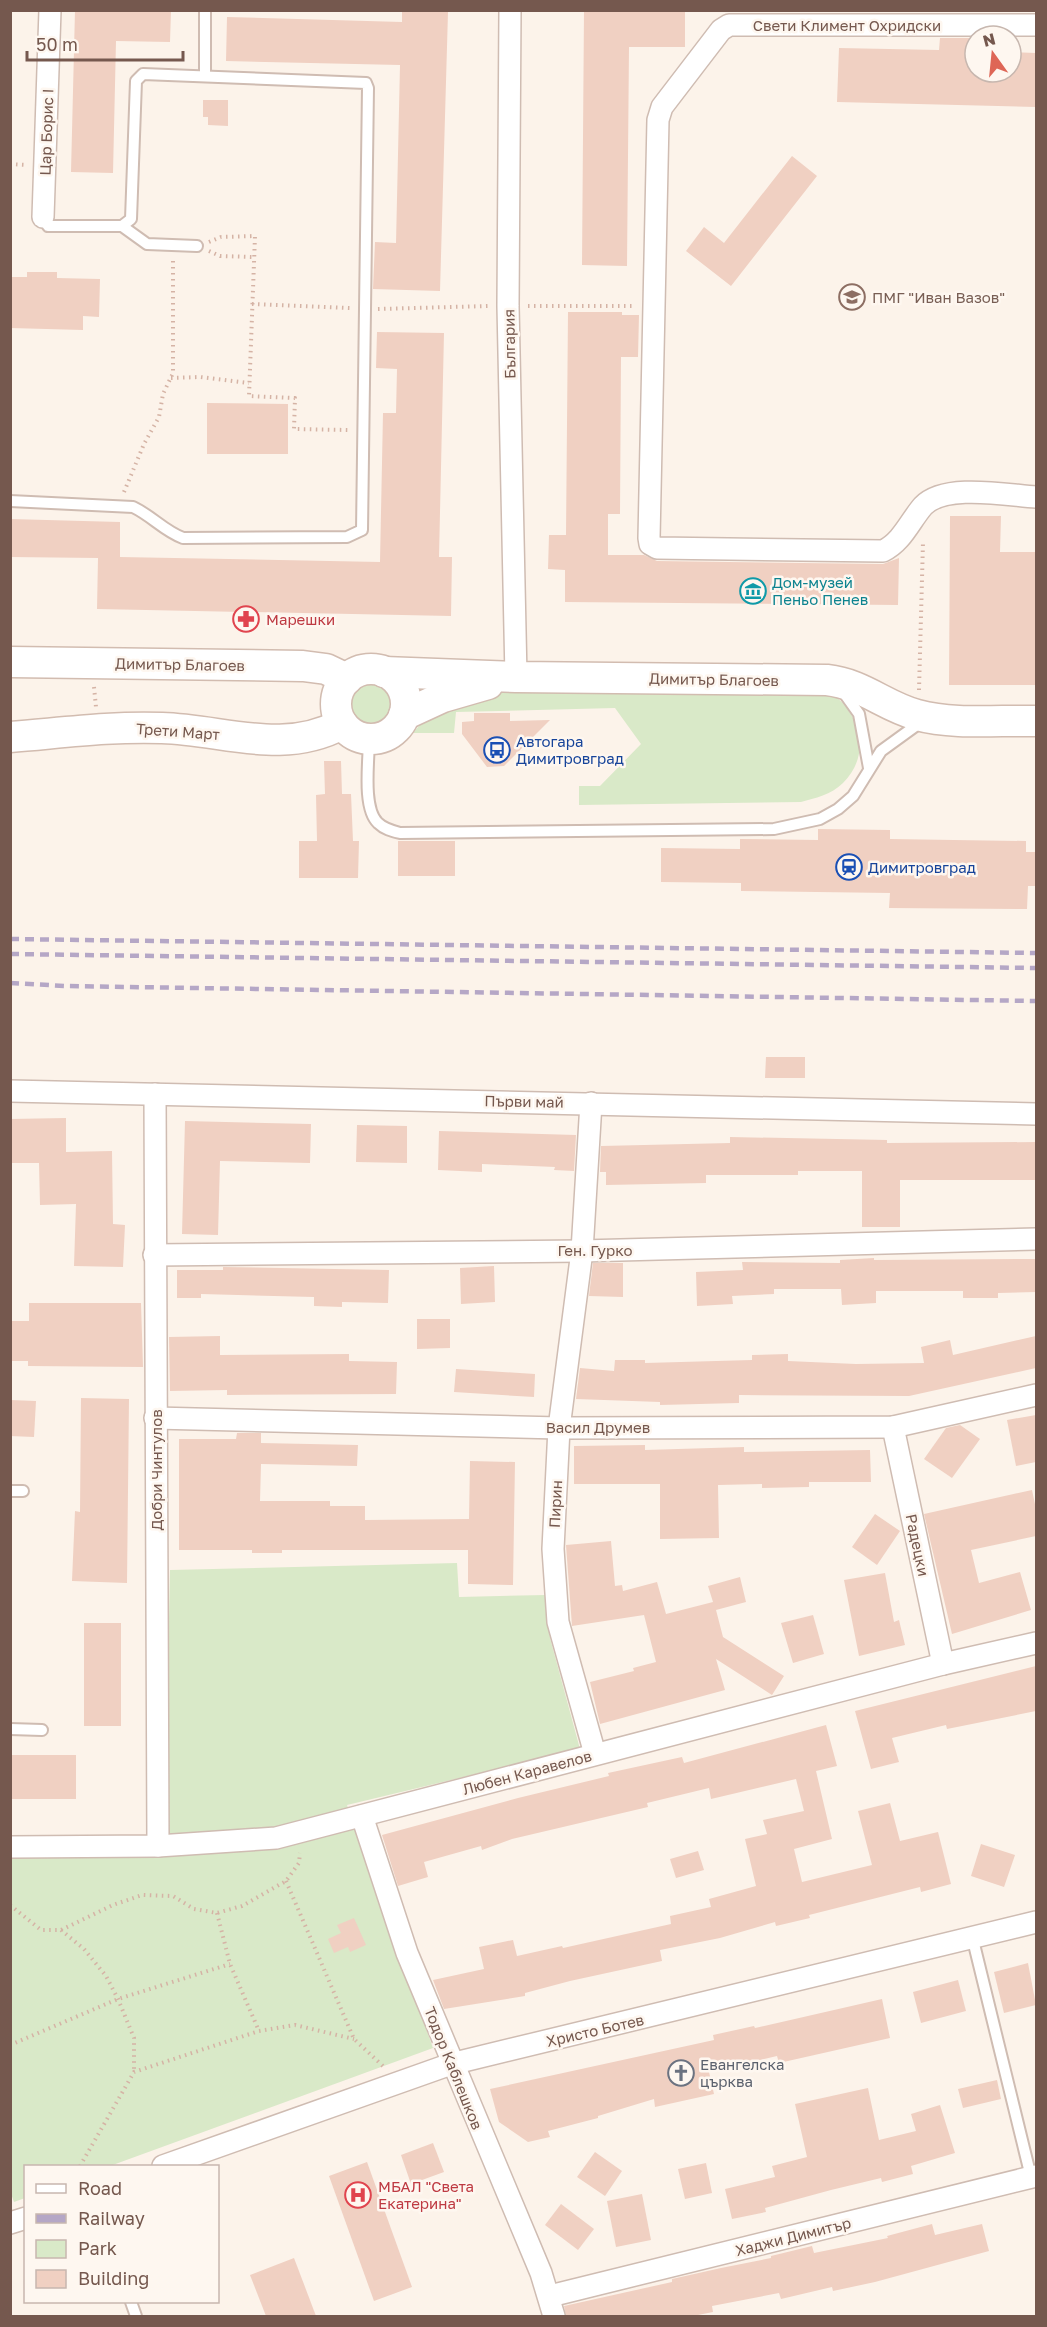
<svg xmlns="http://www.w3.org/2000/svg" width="1047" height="2327" font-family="'Golos Text',sans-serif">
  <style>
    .green { fill: #d9e9c8 }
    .building { fill: #f0d0c2 }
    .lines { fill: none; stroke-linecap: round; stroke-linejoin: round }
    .lane-casing { stroke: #cfbcb2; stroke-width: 14 }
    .street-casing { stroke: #cfbcb2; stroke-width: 24 }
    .secondary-casing { stroke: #d2bcb0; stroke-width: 33 }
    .path { stroke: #d5b3a5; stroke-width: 4; stroke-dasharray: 1.5 4.5; stroke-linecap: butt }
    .lane { stroke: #fff; stroke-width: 10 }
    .street { stroke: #fff; stroke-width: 21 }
    .secondary { stroke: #fff; stroke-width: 30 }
    .rail { stroke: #b5a7c6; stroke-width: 4.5; stroke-dasharray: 9 6; stroke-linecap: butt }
    .labels { text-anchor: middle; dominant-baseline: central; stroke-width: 5; stroke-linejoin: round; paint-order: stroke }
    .street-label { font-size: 15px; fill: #75584e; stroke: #fef7f0 }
    .education-label { font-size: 15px; fill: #785e54; stroke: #fef7f0; text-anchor: start }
    .culture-label { font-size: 15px; fill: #0d838f; stroke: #fef7f0; text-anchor: start }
    .health-label { font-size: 15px; fill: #be3a42; stroke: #fef7f0; text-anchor: start }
    .transit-label { font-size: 15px; fill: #164399; stroke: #fef7f0; text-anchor: start }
    .worship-label { font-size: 15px; fill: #5b616d; stroke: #fef7f0; text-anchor: start }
  </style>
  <rect width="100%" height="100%" fill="#fcf3ea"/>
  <g class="green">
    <circle cx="370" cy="704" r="21"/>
    <path d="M 827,690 C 860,711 873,753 843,783 C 831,795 815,798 801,802 L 579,805 L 579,786 L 600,786 L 641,744 L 615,708 L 456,712 L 454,733 L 413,733 L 429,714 L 498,691 Z"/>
    <path d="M 457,1563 L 459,1597 L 546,1595 L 550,1638 L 580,1749 L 347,1805 L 433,2048 L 110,2166 L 26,2166 L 25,2198 L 14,2202 L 10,2191 L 10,1855 L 164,1855 L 170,1570 Z"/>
  </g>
  <g class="building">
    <path d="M 75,10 L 171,10 L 170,42 L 116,41 L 113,173 L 71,172 Z"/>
    <path d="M 584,10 L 685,10 L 685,47 L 629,47 L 627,266 L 582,265 Z"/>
    <path d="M 402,11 L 448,12 L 440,291 L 373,289 L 375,242 L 396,243 L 400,65 L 226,61 L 227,17 L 402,22 Z"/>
    <path d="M 940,38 L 975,38 L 975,72 L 1011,72 L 1011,52 L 1036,53 L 1036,107 L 837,102 L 839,48 L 939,50 Z"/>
    <path d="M 203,100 L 228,100 L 228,126 L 208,125 L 208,117 L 203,117 Z"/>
    <path d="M 792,156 L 817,176 L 731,286 L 686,251 L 704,227 L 724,243 Z"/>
    <path d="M 27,272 L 57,272 L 57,278 L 100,279 L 99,317 L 83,316 L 83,330 L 10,328 L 10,277 L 27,277 Z"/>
    <path d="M 568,312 L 622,312 L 622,315 L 639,315 L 638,357 L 621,357 L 620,514 L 608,514 L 608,555 L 644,555 L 657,561 L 883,564 L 899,558 L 898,605 L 565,602 L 565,570 L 548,569 L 549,535 L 566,535 Z"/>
    <path d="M 377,332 L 444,333 L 439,557 L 452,557 L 451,616 L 97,609 L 98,558 L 10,557 L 10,519 L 120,522 L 120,557 L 380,562 L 383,413 L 396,413 L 397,369 L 376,368 Z"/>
    <path d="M 207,403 L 288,404 L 288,454 L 207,454 Z"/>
    <path d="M 950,516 L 1001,516 L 1000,552 L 1036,552 L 1036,685 L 949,685 Z"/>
    <path d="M 474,713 L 510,713 L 510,721 L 550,720 L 504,766 L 487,767 L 462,734 L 462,722 L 474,721 Z"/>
    <path d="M 324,761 L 341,761 L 342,794 L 351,794 L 353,841 L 359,841 L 358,878 L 299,878 L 299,841 L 317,841 L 316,795 L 325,794 Z"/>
    <path d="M 818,829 L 890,830 L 890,839 L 1026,841 L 1026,852 L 1036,852 L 1036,886 L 1028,886 L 1027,909 L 889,908 L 890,893 L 741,891 L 741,883 L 661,882 L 661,848 L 740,849 L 740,839 L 818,840 Z"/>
    <rect x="398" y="841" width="57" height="35"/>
    <path d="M 766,1057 L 805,1057 L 805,1078 L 765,1078 Z"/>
    <path d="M 66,1118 L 66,1152 L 112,1151 L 113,1224 L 125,1225 L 123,1267 L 74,1266 L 76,1204 L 40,1205 L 39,1163 L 10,1163 L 10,1119 Z"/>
    <path d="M 185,1121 L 311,1124 L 310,1163 L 220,1161 L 218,1235 L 182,1234 Z"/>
    <path d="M 357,1125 L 407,1126 L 407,1163 L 356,1162 Z"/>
    <path d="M 439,1131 L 576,1135 L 574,1171 L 554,1170 L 555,1167 L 482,1164 L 482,1172 L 438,1170 Z"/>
    <path d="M 730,1137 L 887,1140 L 887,1143 L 1036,1142 L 1036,1180 L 900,1180 L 900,1227 L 862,1227 L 862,1171 L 798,1171 L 798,1175 L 706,1175 L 706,1183 L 606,1185 L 606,1172 L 600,1172 L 601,1146 L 730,1143 Z"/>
    <path d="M 874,1258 L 874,1260 L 1036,1259 L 1036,1292 L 998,1293 L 998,1298 L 963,1298 L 963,1291 L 876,1291 L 876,1303 L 842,1305 L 841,1289 L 774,1289 L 774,1294 L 732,1296 L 733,1304 L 697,1306 L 696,1272 L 743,1270 L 742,1262 L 840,1263 L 840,1260 Z"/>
    <path d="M 593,1263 L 623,1263 L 623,1297 L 589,1296 Z"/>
    <path d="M 494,1266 L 495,1302 L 461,1304 L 460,1268 Z"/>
    <path d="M 223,1267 L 389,1270 L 388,1303 L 342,1302 L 342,1307 L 314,1306 L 314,1297 L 201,1294 L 201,1298 L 177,1298 L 177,1270 L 223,1270 Z"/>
    <path d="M 29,1303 L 141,1303 L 143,1367 L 28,1366 L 28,1361 L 10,1361 L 10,1321 L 29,1321 Z"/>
    <path d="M 417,1319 L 450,1319 L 450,1348 L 417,1349 Z"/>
    <path d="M 220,1336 L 220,1355 L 349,1354 L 349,1361 L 397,1362 L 396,1394 L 227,1395 L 227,1390 L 170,1391 L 169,1337 Z"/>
    <path d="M 1036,1336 L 1036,1368 L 909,1396 L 739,1395 L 739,1403 L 660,1405 L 660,1402 L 576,1399 L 580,1368 L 614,1371 L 615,1360 L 645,1360 L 645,1363 L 752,1360 L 752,1355 L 788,1354 L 788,1361 L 856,1364 L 924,1363 L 921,1347 L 950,1340 L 953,1355 Z"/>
    <path d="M 456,1369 L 535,1374 L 534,1397 L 454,1392 Z"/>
    <path d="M 81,1398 L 129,1399 L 127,1583 L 72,1581 L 75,1511 L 80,1512 Z"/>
    <path d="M 10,1400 L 36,1401 L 34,1437 L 10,1436 Z"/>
    <path d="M 1036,1415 L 1036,1462 L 1016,1466 L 1007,1420 Z"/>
    <path d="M 960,1425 L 980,1439 L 952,1478 L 924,1459 L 946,1428 Z"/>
    <path d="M 237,1433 L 261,1433 L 261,1443 L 358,1445 L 357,1466 L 261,1464 L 260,1501 L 330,1501 L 330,1506 L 365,1506 L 365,1520 L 469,1519 L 470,1461 L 515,1462 L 513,1585 L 468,1584 L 468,1550 L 282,1550 L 282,1553 L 252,1553 L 252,1550 L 179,1550 L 179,1439 L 236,1439 Z"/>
    <path d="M 645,1445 L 645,1450 L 744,1447 L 744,1452 L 870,1450 L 871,1482 L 809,1482 L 809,1487 L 762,1488 L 762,1484 L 718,1485 L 719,1538 L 660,1539 L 660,1484 L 574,1484 L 574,1446 Z"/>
    <path d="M 1032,1490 L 1036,1509 L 1036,1536 L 971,1550 L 979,1583 L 1020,1572 L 1031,1610 L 952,1634 L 924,1514 Z"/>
    <path d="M 875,1514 L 900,1531 L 877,1565 L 852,1547 Z"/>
    <path d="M 611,1541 L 615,1586 L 622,1585 L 623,1591 L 657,1582 L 666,1614 L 713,1602 L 708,1586 L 740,1577 L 746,1602 L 716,1610 L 723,1637 L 784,1676 L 772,1695 L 716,1659 L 725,1690 L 600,1724 L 590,1682 L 634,1671 L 633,1668 L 656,1662 L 644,1615 L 572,1626 L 566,1545 Z"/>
    <path d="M 885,1573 L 894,1622 L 899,1620 L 905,1645 L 859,1656 L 844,1580 Z"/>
    <path d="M 813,1615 L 824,1654 L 793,1663 L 781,1623 Z"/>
    <rect x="84" y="1623" width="37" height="103"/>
    <path d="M 1036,1666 L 1036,1711 L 947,1729 L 946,1725 L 892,1738 L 899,1762 L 871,1769 L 855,1711 Z"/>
    <path d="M 826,1725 L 837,1766 L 816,1771 L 832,1839 L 794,1849 L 802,1882 L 872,1865 L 858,1811 L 890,1803 L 900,1841 L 938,1832 L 951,1884 L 921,1892 L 920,1887 L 809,1915 L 810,1918 L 776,1926 L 775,1922 L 720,1938 L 660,1950 L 662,1961 L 570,1981 L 525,1993 L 525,1996 L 444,2009 L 433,1980 L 484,1969 L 479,1947 L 513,1940 L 517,1956 L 562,1946 L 563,1948 L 671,1924 L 670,1916 L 711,1907 L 709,1899 L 756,1886 L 745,1839 L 767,1834 L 763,1820 L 804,1811 L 796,1779 L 711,1799 L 709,1788 L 647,1803 L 648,1807 L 512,1839 L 482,1850 L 481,1846 L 424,1862 L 428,1877 L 398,1886 L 382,1835 L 518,1798 L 609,1776 L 608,1773 L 682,1757 L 684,1763 Z"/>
    <rect x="10" y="1755" width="66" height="44"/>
    <path d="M 981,1844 L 1015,1855 L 1004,1887 L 971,1876 Z"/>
    <path d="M 698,1851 L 704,1870 L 676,1878 L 670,1859 Z"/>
    <path d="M 354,1918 L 366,1945 L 350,1952 L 348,1947 L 334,1953 L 328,1939 L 341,1933 L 337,1925 Z"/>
    <path d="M 1028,1963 L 1036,2005 L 1004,2013 L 994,1972 Z"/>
    <path d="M 958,1980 L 966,2011 L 921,2023 L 913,1992 Z"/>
    <path d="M 882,1999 L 890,2038 L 779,2063 L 777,2056 L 709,2072 L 714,2094 L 655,2107 L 654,2099 L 598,2116 L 598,2118 L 548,2131 L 550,2137 L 528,2142 L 499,2122 L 490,2089 L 714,2040 L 713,2035 L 754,2026 L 755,2028 Z"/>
    <path d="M 997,2080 L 1001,2099 L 963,2108 L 958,2089 Z"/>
    <path d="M 868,2088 L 879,2140 L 916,2131 L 911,2114 L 940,2105 L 955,2153 L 911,2166 L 913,2174 L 882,2182 L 881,2178 L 831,2190 L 765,2208 L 766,2212 L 732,2219 L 725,2189 L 775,2177 L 772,2166 L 807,2157 L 795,2104 Z"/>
    <path d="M 433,2143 L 444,2172 L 411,2184 L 401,2155 Z"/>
    <path d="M 595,2152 L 622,2171 L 605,2196 L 577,2177 Z"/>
    <path d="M 367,2162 L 412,2287 L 374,2301 L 329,2176 Z"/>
    <path d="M 706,2163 L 712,2193 L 685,2199 L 678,2169 Z"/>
    <path d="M 642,2194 L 651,2240 L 616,2247 L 607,2201 Z"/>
    <path d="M 561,2204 L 594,2229 L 578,2250 L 545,2225 Z"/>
    <path d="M 932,2224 L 935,2235 L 982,2224 L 989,2251 L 875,2282 L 833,2291 L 832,2287 L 781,2299 L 779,2293 L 712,2306 L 713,2312 L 693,2316 L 566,2316 L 564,2306 L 672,2282 L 672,2279 L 721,2268 L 771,2258 L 771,2256 L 812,2246 L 814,2253 L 888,2238 L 887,2236 Z"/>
    <path d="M 294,2258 L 316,2316 L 266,2316 L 250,2275 Z"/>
  </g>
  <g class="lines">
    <g class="lane-casing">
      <g id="lane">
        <path d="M 205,76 L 205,10"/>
        <path d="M 122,226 L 147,244 L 197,246"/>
        <path d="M 10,501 L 133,507 C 152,516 164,531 183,538 L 347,537 L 362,530 L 368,88 L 366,83 L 143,74 L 136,81 L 131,219 L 122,226 L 48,226 L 43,217"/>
        <path d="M 844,693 L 859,714 L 869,768"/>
        <path d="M 369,739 C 369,760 362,808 378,823 C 384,829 392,831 400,833 L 774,829 L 820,819 L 838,809 L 853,796 L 881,751 L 921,722"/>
        <path d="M 10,1491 L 23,1491"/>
        <path d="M 10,1729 L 42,1730"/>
        <path d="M 972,1936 L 1031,2177"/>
        <path d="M 131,2302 L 136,2316"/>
      </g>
    </g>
    <g class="street-casing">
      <g id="street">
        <path d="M 510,10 L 508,306 L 516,677"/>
        <path d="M 1036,25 L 729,25 L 721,30 L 662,107 L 658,120 L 649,538 L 650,544 L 657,548 L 883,551 C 902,542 910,521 923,506 C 945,483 1006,495 1036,497"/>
        <path d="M 43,217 L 50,10"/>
        <path d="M 10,1091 L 1036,1114"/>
        <path d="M 155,1094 L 158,1846"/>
        <path d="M 591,1103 L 582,1251 L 559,1428 L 553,1549 L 558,1622 L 595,1754"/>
        <path d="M 154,1255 L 582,1251 L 1036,1239"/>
        <path d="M 155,1418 L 559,1428 L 893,1427 L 1036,1395"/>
        <path d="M 893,1427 L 943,1664"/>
        <path d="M 362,1816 L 407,1953 L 541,2273 L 554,2316"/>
        <path d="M 10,1847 L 158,1846 L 276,1838 L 943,1664 L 1036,1643"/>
        <path d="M 163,2166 L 451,2064 L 1036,1922"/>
        <path d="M 10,2223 L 26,2218"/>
        <path d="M 550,2296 L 1036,2176"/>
      </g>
    </g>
    <g class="secondary-casing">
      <g id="secondary">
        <path d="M 10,662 L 303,666 L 326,669 L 347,679"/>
        <circle cx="371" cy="704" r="35"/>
        <path d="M 384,672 L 516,677 L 827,680 C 863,684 884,706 917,715 C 954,725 998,720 1036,721"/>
        <path d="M 404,715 L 443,697 L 488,684"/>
        <path d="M 10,737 C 61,733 111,726 162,728 C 225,730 282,756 342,724"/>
      </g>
    </g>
    <g class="path">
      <path d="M 10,164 L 26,165"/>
      <path d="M 209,242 L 221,237 L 255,236 L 249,396 L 295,398 L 294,429 L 348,430"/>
      <path d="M 209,251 L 220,256 L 254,257"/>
      <path d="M 252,304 L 350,308"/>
      <path d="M 528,306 L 635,306"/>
      <path d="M 378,309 L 488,306"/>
      <path d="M 171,378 L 200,377 L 249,383"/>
      <path d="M 124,492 L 144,444 L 159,417 L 163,394 L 173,373 L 173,258"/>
      <path d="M 94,687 L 96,707"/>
      <path d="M 919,690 L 923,542"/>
      <path d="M 286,1881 L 354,2039 L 384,2067"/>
      <path d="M 10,1905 L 41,1930 L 61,1930 L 113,1905 L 142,1895 L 173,1896 L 194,1909 L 217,1913 L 242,1906 L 286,1881 L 299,1863 L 300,1853"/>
      <path d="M 217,1913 L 230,1964 L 259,2031"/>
      <path d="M 61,1930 L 84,1949 L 106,1976 L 118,1999 L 134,2038 L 134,2072"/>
      <path d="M 10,2045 L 118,1999 L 230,1964"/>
      <path d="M 80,2166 L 134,2072 L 259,2031 L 295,2025 L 354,2039"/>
    </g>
    <use href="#lane" class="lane"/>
    <use href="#street" class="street"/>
    <use href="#secondary" class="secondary"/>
    <g class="rail">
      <path d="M 10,939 L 1036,953"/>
      <path d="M 10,954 L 1036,968"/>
      <path d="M 10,983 L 66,986 L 1036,1001"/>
    </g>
  </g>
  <defs>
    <g id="school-ring" transform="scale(1.35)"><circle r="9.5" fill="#fef7f0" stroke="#8d6e63" stroke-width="1.5"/><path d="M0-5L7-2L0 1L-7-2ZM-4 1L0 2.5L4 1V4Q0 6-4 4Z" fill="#8d6e63"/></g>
    <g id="museum-ring" transform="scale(1.35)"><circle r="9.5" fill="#fef7f0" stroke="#0f9aa8" stroke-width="1.5"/><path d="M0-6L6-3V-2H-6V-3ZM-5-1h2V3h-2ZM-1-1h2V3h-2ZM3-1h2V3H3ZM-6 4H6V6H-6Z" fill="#0f9aa8"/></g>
    <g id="pharmacy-ring" transform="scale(1.35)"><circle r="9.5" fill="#fef7f0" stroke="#e0444e" stroke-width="1.5"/><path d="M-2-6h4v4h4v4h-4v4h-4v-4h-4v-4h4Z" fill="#e0444e"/></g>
    <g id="bus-ring" transform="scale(1.35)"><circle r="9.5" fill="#fef7f0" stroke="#1a4fb4" stroke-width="1.5"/><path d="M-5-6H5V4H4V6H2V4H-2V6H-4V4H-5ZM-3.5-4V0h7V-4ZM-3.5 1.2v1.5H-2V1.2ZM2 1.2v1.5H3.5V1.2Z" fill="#1a4fb4"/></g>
    <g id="station-ring" transform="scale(1.35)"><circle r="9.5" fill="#fef7f0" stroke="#1a4fb4" stroke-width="1.5"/><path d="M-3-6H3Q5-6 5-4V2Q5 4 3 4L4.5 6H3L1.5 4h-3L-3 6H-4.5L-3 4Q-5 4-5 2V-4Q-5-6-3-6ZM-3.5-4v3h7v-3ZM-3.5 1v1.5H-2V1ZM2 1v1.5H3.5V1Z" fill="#1a4fb4"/></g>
    <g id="church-ring" transform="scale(1.35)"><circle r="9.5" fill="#fef7f0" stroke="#6b7280" stroke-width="1.5"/><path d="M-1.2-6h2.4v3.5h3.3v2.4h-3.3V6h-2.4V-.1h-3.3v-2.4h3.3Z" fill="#6b7280"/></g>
    <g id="hospital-ring" transform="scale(1.35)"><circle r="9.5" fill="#fef7f0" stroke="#e0444e" stroke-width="1.5"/><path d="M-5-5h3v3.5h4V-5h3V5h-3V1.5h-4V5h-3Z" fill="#e0444e"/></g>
  </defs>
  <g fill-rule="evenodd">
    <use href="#school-ring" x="852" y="297"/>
    <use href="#museum-ring" x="753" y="591"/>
    <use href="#pharmacy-ring" x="246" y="619"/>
    <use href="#bus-ring" x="497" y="750"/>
    <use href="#station-ring" x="849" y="867"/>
    <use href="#church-ring" x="681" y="2073"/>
    <use href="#hospital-ring" x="358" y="2195"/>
  </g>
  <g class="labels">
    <g class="street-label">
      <text x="847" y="25">Свети Климент Охридски</text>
      <text transform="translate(46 132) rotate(-88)">Цар Борис I</text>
      <text transform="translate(509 344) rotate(-91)">България</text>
      <text transform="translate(180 664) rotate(1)">Димитър Благоев</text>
      <text transform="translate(714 679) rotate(1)">Димитър Благоев</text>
      <text transform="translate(178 731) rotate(4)">Трети Март</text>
      <text transform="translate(524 1101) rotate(1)">Първи май</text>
      <text x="595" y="1250">Ген. Гурко</text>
      <text x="598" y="1427">Васил Друмев</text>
      <text transform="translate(156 1470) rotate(-90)">Добри Чинтулов</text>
      <text transform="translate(555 1504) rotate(-87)">Пирин</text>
      <text transform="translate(918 1545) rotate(78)">Радецки</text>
      <text transform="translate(527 1772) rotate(-15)">Любен Каравелов</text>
      <text transform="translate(595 2030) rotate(-13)">Христо Ботев</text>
      <text transform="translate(454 2068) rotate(68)">Тодор Каблешков</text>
      <text transform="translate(793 2236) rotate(-14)">Хаджи Димитър</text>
    </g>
    <g class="education-label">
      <text x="872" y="297">ПМГ "Иван Вазов"</text>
    </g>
    <g class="culture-label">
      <text x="772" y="582">Дом-музей<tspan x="772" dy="17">Пеньо Пенев</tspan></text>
    </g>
    <g class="health-label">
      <text x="266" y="619">Марешки</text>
      <text x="378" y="2186">МБАЛ "Света<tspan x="378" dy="17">Екатерина"</tspan></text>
    </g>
    <g class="transit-label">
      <text x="516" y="741">Автогара<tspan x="516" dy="17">Димитровград</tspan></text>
      <text x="868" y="867">Димитровград</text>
    </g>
    <g class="worship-label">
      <text x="700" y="2064">Евангелска<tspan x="700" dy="17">църква</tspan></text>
    </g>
  </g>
  <rect width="1047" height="2327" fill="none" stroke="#75584e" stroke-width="24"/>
  <rect x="24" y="2165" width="195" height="138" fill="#fef7f0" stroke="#c7b7af" stroke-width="1.5"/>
  <rect x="36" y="2184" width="30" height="9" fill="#ffffff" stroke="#c7b7af" stroke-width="1.5"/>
  <text x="78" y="2195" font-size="18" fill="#75584e">Road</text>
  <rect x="36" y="2214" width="30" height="9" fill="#b5a7c6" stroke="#c7b7af" stroke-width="1.5"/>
  <text x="78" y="2225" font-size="18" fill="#75584e">Railway</text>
  <rect x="36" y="2240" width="30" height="18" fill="#d9e9c8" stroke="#c7b7af" stroke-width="1.5"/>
  <text x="78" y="2255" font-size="18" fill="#75584e">Park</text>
  <rect x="36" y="2270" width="30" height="18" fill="#f0d0c2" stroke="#c7b7af" stroke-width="1.5"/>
  <text x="78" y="2285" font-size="18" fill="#75584e">Building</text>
  <g transform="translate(993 54) rotate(345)"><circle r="28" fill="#fef7f0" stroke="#c7b7af" stroke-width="1.5"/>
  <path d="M0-4.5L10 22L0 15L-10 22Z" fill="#de6656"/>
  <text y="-9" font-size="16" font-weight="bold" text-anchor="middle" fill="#75584e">N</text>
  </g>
  <path d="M27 51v9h156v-9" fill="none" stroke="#75584e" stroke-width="3"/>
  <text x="36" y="51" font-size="18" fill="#75584e" stroke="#fef7f0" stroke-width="4.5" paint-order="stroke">50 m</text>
</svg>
